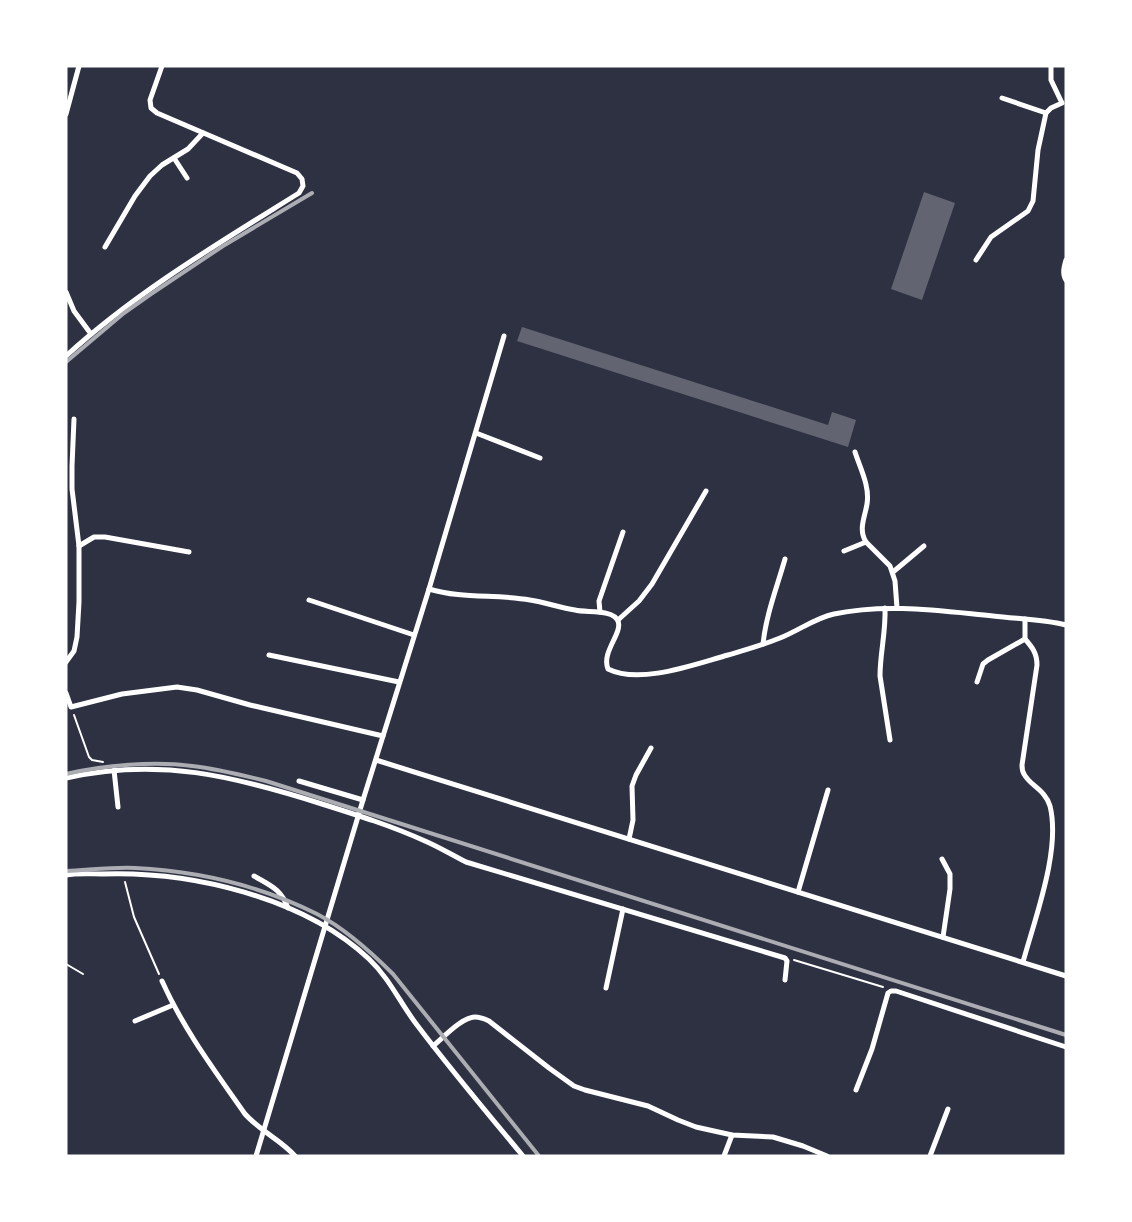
<svg xmlns="http://www.w3.org/2000/svg" width="1132" height="1222" font-family="'Alegreya Sans',sans-serif">
  <style>
    .building { fill: #626471 }
    .lines { fill: none; stroke-linecap: round; stroke-linejoin: round }
    .path { stroke: #fff; stroke-width: 2 }
    .service { stroke: #fff; stroke-width: 2 }
    .minor { stroke: #fff; stroke-width: 5 }
    .rail { stroke: #abadb3; stroke-width: 4 }
  </style>
  <rect width="100%" height="100%" fill="#2d3142"/>
  <g class="building">
    <path d="M 924,192 L 955,203 L 922,300 L 891,289 Z"/>
    <path d="M 522,327 L 828,425 L 832,412 L 856,420 L 848,447 L 517,341 Z"/>
  </g>
  <g class="lines">
    <g class="path">
      <path d="M 74,715 L 89,757 L 92,760 L 103,762"/>
      <path d="M 125,882 L 134,917 L 159,974"/>
      <path d="M 794,960 L 883,987"/>
    </g>
    <path class="service" d="M 66,964 L 83,974"/>
    <g class="minor">
      <path d="M 1002,98 L 1046,113"/>
      <path d="M 66,114 L 79,66"/>
      <path d="M 174,158 L 187,178"/>
      <path d="M 105,247 L 135,196 L 150,176 L 162,165 L 188,149 L 203,133"/>
      <path d="M 976,260 L 991,237 L 1028,211 L 1033,201 L 1038,150 L 1046,113 L 1051,108 L 1062,103 L 1051,80 L 1051,66"/>
      <path d="M 1066,260 C 1064,267 1062,274 1066,280"/>
      <path d="M 66,292 L 74,311 L 91,334"/>
      <path d="M 66,356 C 136,292 219,243 299,193 L 303,186 L 302,179 L 297,173 L 157,113 L 151,108 L 150,100 L 162,66"/>
      <path d="M 476,433 L 540,458"/>
      <path d="M 855,452 C 860,468 870,486 867,504 C 865,517 858,529 866,542 L 890,566 L 895,581 L 897,608"/>
      <path d="M 79,546 L 94,537 L 105,537 L 189,552"/>
      <path d="M 844,551 L 866,542"/>
      <path d="M 893,572 L 924,546"/>
      <path d="M 429,589 C 462,599 497,594 530,600 C 545,602 560,608 575,610 C 587,613 613,609 618,621 C 623,633 601,652 608,669 C 640,685 695,664 728,655 C 745,650 763,645 780,638 C 798,631 815,618 834,614 C 887,603 940,611 993,616 C 1018,619 1042,619 1066,625"/>
      <path d="M 309,600 L 414,635"/>
      <path d="M 885,608 C 886,632 880,653 880,676 L 890,740"/>
      <path d="M 600,612 L 599,601 L 623,532"/>
      <path d="M 618,620 L 639,601 L 652,584 L 706,491"/>
      <path d="M 763,644 C 766,615 777,587 785,559"/>
      <path d="M 269,655 L 399,682"/>
      <path d="M 66,662 L 74,651 L 77,637 L 79,602 L 79,546 L 72,489 L 72,466 L 74,419"/>
      <path d="M 977,682 L 983,664 L 988,660 L 1025,639"/>
      <path d="M 66,693 L 71,707 L 122,694 L 177,687 L 197,690 L 250,705 L 383,736"/>
      <path d="M 376,760 L 1066,976"/>
      <path d="M 114,770 L 118,807"/>
      <path d="M 66,778 C 158,757 234,776 322,804 C 357,815 392,826 425,841 C 439,847 452,855 466,862 L 785,958 L 787,961 L 785,980"/>
      <path d="M 299,781 L 363,800"/>
      <path d="M 629,839 L 633,820 L 632,786 L 636,775 L 651,748"/>
      <path d="M 942,859 L 950,874 L 950,889 L 943,937"/>
      <path d="M 66,875 C 78,873 90,874 102,874 C 191,871 303,897 369,959 C 390,979 400,1003 417,1025 C 451,1070 487,1113 523,1156"/>
      <path d="M 254,876 C 271,886 281,889 288,908"/>
      <path d="M 798,892 L 828,790"/>
      <path d="M 1023,962 C 1035,918 1061,850 1050,806 C 1045,789 1030,786 1024,774 C 1022,771 1022,768 1022,765 L 1037,665 C 1037,653 1032,647 1025,639 L 1025,619"/>
      <path d="M 162,981 C 184,1030 215,1071 245,1114 C 260,1131 281,1140 295,1156"/>
      <path d="M 606,988 L 623,909"/>
      <path d="M 135,1021 L 173,1005"/>
      <path d="M 433,1046 C 443,1038 462,1017 475,1017 C 480,1017 485,1019 489,1021 L 549,1068 L 574,1086 L 585,1090 L 648,1106 L 678,1120 L 696,1127 L 732,1135 L 773,1137 L 803,1146 L 827,1156"/>
      <path d="M 856,1090 L 872,1049 L 888,993 L 891,991 L 896,991 L 1066,1047"/>
      <path d="M 256,1156 L 363,800 L 429,589 L 504,336"/>
      <path d="M 724,1156 L 732,1135"/>
      <path d="M 930,1156 L 948,1109"/>
    </g>
    <g class="rail">
      <path d="M 66,362 L 124,313 L 151,294 L 223,246 L 312,193"/>
      <path d="M 66,774 C 104,765 154,761 192,766 C 217,769 242,775 266,781 L 1066,1035"/>
      <path d="M 66,871 C 89,870 112,867 135,868 C 197,871 261,886 317,914 C 346,929 371,952 393,974 L 539,1156"/>
    </g>
  </g>
  <rect width="1132" height="1222" fill="none" stroke="#ffffff" stroke-width="135"/>
</svg>
